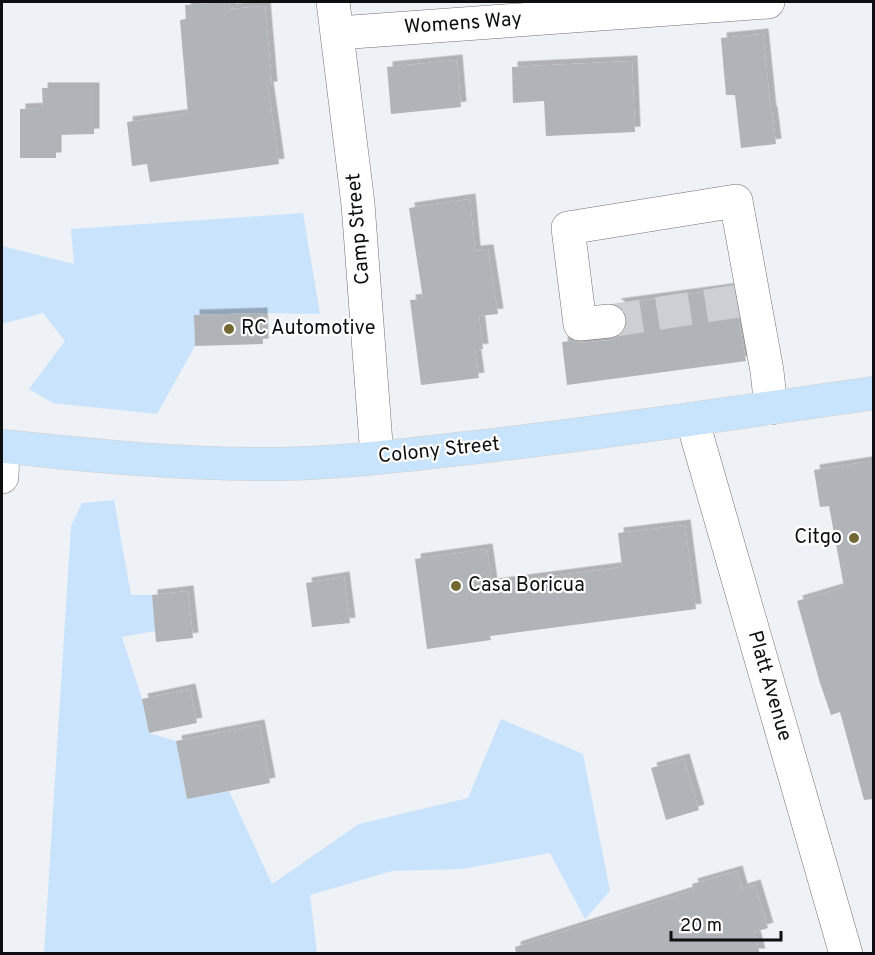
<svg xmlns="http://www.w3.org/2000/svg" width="875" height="955" font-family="Overpass,sans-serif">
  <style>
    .green { fill: #c9e3fc }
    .building { fill: #b0b3b7; filter: url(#shadow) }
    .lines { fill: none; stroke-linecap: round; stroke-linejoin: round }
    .minor-tunnel { stroke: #cccfd3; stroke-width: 33; stroke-dasharray: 33 16; stroke-linecap: butt }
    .minor-casing { stroke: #6f7275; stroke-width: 34 }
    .major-casing { stroke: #cfcfcf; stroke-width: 34 }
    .minor { stroke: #fff; stroke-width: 33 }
    .major { stroke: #c8e4fd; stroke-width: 33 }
    .poi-dot { fill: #736734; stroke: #fff; stroke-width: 2 }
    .labels { text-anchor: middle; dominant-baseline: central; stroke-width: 4.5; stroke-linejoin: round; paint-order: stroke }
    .street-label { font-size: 20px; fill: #0e0f10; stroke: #fff }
    .poi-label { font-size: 20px; fill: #0e0f10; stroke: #fff; text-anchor: start }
  </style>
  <defs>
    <filter id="shadow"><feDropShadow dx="5.5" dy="-5.5" stdDeviation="0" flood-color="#0004"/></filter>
  </defs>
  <rect width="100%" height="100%" fill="#eef1f5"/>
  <g class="green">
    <path d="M 303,213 L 320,314 L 262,313 L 194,315 L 195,346 L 157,414 L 53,403 L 29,389 L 65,341 L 43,313 L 2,324 L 2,246 L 74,264 L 71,229 Z"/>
    <path d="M 114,500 L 131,595 L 152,595 L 156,631 L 122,637 L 142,699 L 149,733 L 176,741 L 187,799 L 229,791 L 272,884 L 359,824 L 468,798 L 501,719 L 583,754 L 610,891 L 585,919 L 550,853 L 462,869 L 392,871 L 310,895 L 317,953 L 44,954 L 71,526 L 82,503 Z"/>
  </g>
  <g class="building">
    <path d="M 229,2 L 230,9 L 265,6 L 272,87 L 268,87 L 279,164 L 150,182 L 147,164 L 132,166 L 127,122 L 188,114 L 180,20 L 186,19 L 185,5 Z"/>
    <path d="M 763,34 L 771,112 L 772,112 L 776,144 L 741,148 L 735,95 L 726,95 L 721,38 Z"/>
    <path d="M 457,60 L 461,107 L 391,114 L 387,67 Z"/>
    <path d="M 632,61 L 635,132 L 546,136 L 544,101 L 513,103 L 512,67 Z"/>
    <path d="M 42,88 L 94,88 L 94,134 L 56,135 L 56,158 L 20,158 L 20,109 L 43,108 Z"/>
    <path d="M 470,199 L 475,251 L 488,250 L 498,314 L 479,316 L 483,349 L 475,350 L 479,378 L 421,385 L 410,300 L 423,299 L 409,208 Z"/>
    <path d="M 733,288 L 746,361 L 567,385 L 562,342 L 572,341 L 582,343 L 611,340 L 620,336 L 626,328 L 628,318 L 624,310 L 615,304 Z"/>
    <path d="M 262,313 L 263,344 L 195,346 L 194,315 Z"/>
    <path d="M 873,461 L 873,799 L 864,800 L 840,712 L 831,715 L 820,683 L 797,601 L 844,587 L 829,506 L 820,507 L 814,470 Z"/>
    <path d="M 685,525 L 696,609 L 490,636 L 491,640 L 427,649 L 415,559 L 487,549 L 492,584 L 622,567 L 618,533 Z"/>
    <path d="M 344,577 L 350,623 L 312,627 L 306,583 Z"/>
    <path d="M 188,591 L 193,638 L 156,642 L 152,595 Z"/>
    <path d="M 190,689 L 197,723 L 149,733 L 142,699 Z"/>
    <path d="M 259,725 L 270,783 L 187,799 L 176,741 Z"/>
    <path d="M 684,759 L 699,810 L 666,820 L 651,768 Z"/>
    <path d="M 737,871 L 742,889 L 755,885 L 768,928 L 754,932 L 760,954 L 516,954 L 515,947 L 694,890 L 692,884 Z"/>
  </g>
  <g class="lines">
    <path class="minor-tunnel" d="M 609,321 L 738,301"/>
    <g class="minor-casing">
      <g id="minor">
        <path d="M 333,2 L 358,204 L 377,457"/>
        <path d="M 338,33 L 768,2"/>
        <path d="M 609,321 L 580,324 L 568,228 L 736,201 L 767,371 L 771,408"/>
        <path d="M 692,419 L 846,954"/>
        <path d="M 2,477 L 3,447"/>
      </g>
    </g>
    <g class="major-casing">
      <path id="major" d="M 2,446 C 93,456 186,465 278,464 C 342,463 405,455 468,448 C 604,433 739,412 874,393"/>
    </g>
    <use href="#minor" class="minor"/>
    <use href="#major" class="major"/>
  </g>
  <g class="poi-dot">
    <circle cx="229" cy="329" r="6"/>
    <circle cx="854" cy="538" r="6"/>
    <circle cx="456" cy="586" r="6"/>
  </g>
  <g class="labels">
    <g class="street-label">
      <text transform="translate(463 24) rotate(-4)">Womens Way</text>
      <text transform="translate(359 229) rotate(-95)">Camp Street</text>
      <text transform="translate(439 451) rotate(-6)">Colony Street</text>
      <text transform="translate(769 686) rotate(74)">Platt Avenue</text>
    </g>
    <g class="poi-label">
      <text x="241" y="329">RC Automotive</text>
      <text x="842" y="538" text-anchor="end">Citgo</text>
      <text x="468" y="586">Casa Boricua</text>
    </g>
  </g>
  <rect width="875" height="955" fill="none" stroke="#0e0f10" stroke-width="6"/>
  <path d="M671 931v9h110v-9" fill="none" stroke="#0e0f10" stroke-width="3"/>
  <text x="680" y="931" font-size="18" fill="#0e0f10" stroke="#ffffff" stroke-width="4.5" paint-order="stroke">20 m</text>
</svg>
